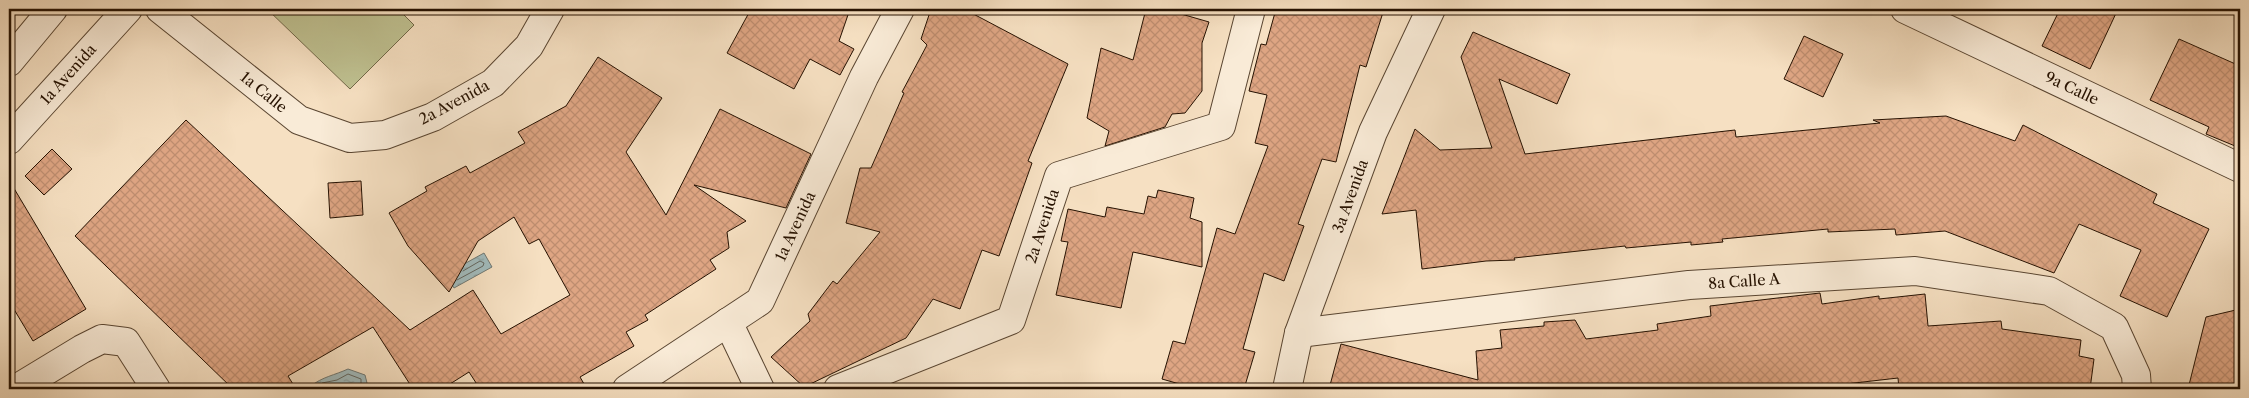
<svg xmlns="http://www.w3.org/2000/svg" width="2249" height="398" font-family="'Libre Caslon Text',serif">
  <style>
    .park { fill: #bfc191; stroke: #726949 }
    .water { fill: url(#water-ripples); stroke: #6f7772 }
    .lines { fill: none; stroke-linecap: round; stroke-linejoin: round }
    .shore { stroke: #63665f; stroke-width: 1 }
    .building { fill: url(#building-cross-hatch); stroke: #251101 }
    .minor-casing { stroke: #594531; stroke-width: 30 }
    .minor { stroke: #f9ebd7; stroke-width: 28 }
    .labels { text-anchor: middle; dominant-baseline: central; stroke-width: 5; stroke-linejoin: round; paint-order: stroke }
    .street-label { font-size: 15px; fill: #251101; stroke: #f9ebd7 }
  </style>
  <defs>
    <pattern id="water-ripples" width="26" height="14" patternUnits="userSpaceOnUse" patternTransform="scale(1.25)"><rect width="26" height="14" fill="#a1bbbd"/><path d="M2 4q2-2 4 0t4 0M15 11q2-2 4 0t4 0" fill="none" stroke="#8aa0a1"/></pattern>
    <pattern id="building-cross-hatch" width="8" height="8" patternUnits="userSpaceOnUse" patternTransform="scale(1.25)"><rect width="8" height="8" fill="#dea583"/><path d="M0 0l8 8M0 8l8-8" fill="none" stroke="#be8d6f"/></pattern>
  </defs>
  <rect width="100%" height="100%" fill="#f6e0c2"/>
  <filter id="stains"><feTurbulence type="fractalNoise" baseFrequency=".004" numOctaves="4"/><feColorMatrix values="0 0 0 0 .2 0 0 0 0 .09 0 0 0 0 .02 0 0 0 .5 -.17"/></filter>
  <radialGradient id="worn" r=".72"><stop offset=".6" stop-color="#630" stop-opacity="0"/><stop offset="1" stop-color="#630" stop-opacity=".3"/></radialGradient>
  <path class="park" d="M 267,9 L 398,9 L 414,25 L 350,89 Z"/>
  <g class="water">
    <path d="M 484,253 L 492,267 L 454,288 L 446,274 Z"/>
    <path d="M 348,369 L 365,375 L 367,383 L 366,389 L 310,389 L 311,386 C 322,377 335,375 348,369 Z"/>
  </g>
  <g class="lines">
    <g class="shore">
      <path d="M 457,280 L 483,266 L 484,263 L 480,261 L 463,271"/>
      <path d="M 315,389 L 322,383 L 337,380 L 348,374 L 361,379 L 361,389"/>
    </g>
  </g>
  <g class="building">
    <path d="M 751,9 L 850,9 L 839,41 L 854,49 L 840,75 L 810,59 L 794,89 L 727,53 Z"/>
    <path d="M 931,9 L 964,9 L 1068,64 L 1028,161 L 1032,163 L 999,256 L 982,250 L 960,309 L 933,299 L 906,338 L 804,387 L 771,357 L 810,321 L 808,314 L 833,281 L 837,284 L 880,232 L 846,223 L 860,168 L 871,168 L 904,93 L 902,92 L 927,45 L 921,39 Z"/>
    <path d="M 1146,9 L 1164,9 L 1209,22 L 1202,43 L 1202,91 L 1185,113 L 1172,114 L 1165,127 L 1105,146 L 1109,131 L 1087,118 L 1101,48 L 1133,60 Z"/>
    <path d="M 1276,9 L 1384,9 L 1366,67 L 1360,65 L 1336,162 L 1322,159 L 1298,224 L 1304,226 L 1284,281 L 1264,273 L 1243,349 L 1255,352 L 1244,389 L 1197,389 L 1162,379 L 1173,341 L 1185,344 L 1217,228 L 1235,234 L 1268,146 L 1255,143 L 1267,95 L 1249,91 L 1261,44 L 1266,45 Z"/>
    <path d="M 2060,9 L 2118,9 L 2090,69 L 2042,46 Z"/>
    <path d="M 1473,32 L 1570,74 L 1557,104 L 1499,79 L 1525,154 L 1735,130 L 1736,137 L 1880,123 L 1873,120 L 1946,116 L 2015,141 L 2023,125 L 2157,194 L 2153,203 L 2209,229 L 2167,317 L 2120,296 L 2141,250 L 2079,224 L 2054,273 L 1945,231 L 1896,235 L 1895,229 L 1828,232 L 1828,229 L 1722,239 L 1723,242 L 1691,245 L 1691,242 L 1626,248 L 1625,246 L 1514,258 L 1515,260 L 1486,261 L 1422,269 L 1416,210 L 1382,214 L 1415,129 L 1440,150 L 1492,148 L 1461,57 Z"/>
    <path d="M 1804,36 L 1843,54 L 1823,97 L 1784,79 Z"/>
    <path d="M 2179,39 L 2240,66 L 2240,148 L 2206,134 L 2209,127 L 2150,100 Z"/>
    <path d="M 598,57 L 662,98 L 626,152 L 666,215 L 720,109 L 811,154 L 786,208 L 694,185 L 746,221 L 727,232 L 729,248 L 710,260 L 716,269 L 645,315 L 648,320 L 626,332 L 634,346 L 580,377 L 587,389 L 480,389 L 469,372 L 442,389 L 413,389 L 373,327 L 288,376 L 296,389 L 233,389 L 75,236 L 186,120 L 410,330 L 473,290 L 501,334 L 570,295 L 539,239 L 529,244 L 514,217 L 478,241 L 449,292 L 408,246 L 389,213 L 427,191 L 425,187 L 466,166 L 470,173 L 525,143 L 518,132 L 566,106 Z"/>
    <path d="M 52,149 L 72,169 L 44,195 L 25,176 Z"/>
    <path d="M 9,180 L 86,309 L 33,341 L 9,301 Z"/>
    <path d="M 361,181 L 363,215 L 330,218 L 328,183 Z"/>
    <path d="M 1158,190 L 1194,198 L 1190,218 L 1202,222 L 1202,267 L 1133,252 L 1121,308 L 1056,295 L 1068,242 L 1061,241 L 1068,209 L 1105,217 L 1107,207 L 1144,214 L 1148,196 L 1156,198 Z"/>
    <path d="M 1820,293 L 1822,304 L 1879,296 L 1879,299 L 1925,294 L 1928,326 L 2001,321 L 2002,329 L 2081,340 L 2079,356 L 2094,359 L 2090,389 L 1969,389 L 1968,384 L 1899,389 L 1898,378 L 1802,389 L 1329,389 L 1341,344 L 1478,380 L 1476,351 L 1502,348 L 1500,330 L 1544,326 L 1544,322 L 1575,320 L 1586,339 L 1658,330 L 1657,324 L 1711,316 L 1710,306 Z"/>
    <path d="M 2240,309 L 2240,389 L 2188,389 L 2206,317 Z"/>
  </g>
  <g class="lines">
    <g class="minor-casing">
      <g id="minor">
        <path d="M 160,9 L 299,120 L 350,138 L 385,135 L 433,117 L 493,83 L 529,46 L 550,9"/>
        <path d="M 1905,9 L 2240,168"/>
        <path d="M 9,62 L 53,9"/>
        <path d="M 9,140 L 128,9"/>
        <path d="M 728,322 L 760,389"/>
        <path d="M 1299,333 L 1689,285 L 1915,271 L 2049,291 L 2114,327 L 2136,375 L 2137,389"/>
        <path d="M 16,389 L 82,349 L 102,339 L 126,342 L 156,389"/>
        <path d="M 627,389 L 760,301 L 864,77 L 900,9"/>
        <path d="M 838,389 L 1011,320 L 1059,176 L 1221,126 L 1251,9"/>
        <path d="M 1287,389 L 1299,333 L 1373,132 L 1431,9"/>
      </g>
    </g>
    <use href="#minor" class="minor"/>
  </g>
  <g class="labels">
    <g class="street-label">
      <text transform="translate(68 74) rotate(-48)">1a Avenida</text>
      <text transform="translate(2072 88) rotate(25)">9a Calle</text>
      <text transform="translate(264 92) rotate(39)">1a Calle</text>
      <text transform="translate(454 102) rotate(-28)">2a Avenida</text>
      <text transform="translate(1350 196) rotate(-70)">3a Avenida</text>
      <text transform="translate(795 226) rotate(-65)">1a Avenida</text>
      <text transform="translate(1042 226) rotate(-72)">2a Avenida</text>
      <text transform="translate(1744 281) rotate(-4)">8a Calle A</text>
    </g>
  </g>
  <rect width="2249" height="398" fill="none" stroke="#f6e0c2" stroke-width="30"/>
  <rect x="10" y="10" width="2229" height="378" fill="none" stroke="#251101" stroke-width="2.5"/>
  <rect x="15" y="15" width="2219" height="368" fill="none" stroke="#251101"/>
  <rect width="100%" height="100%" filter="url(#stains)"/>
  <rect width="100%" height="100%" fill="url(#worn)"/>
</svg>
